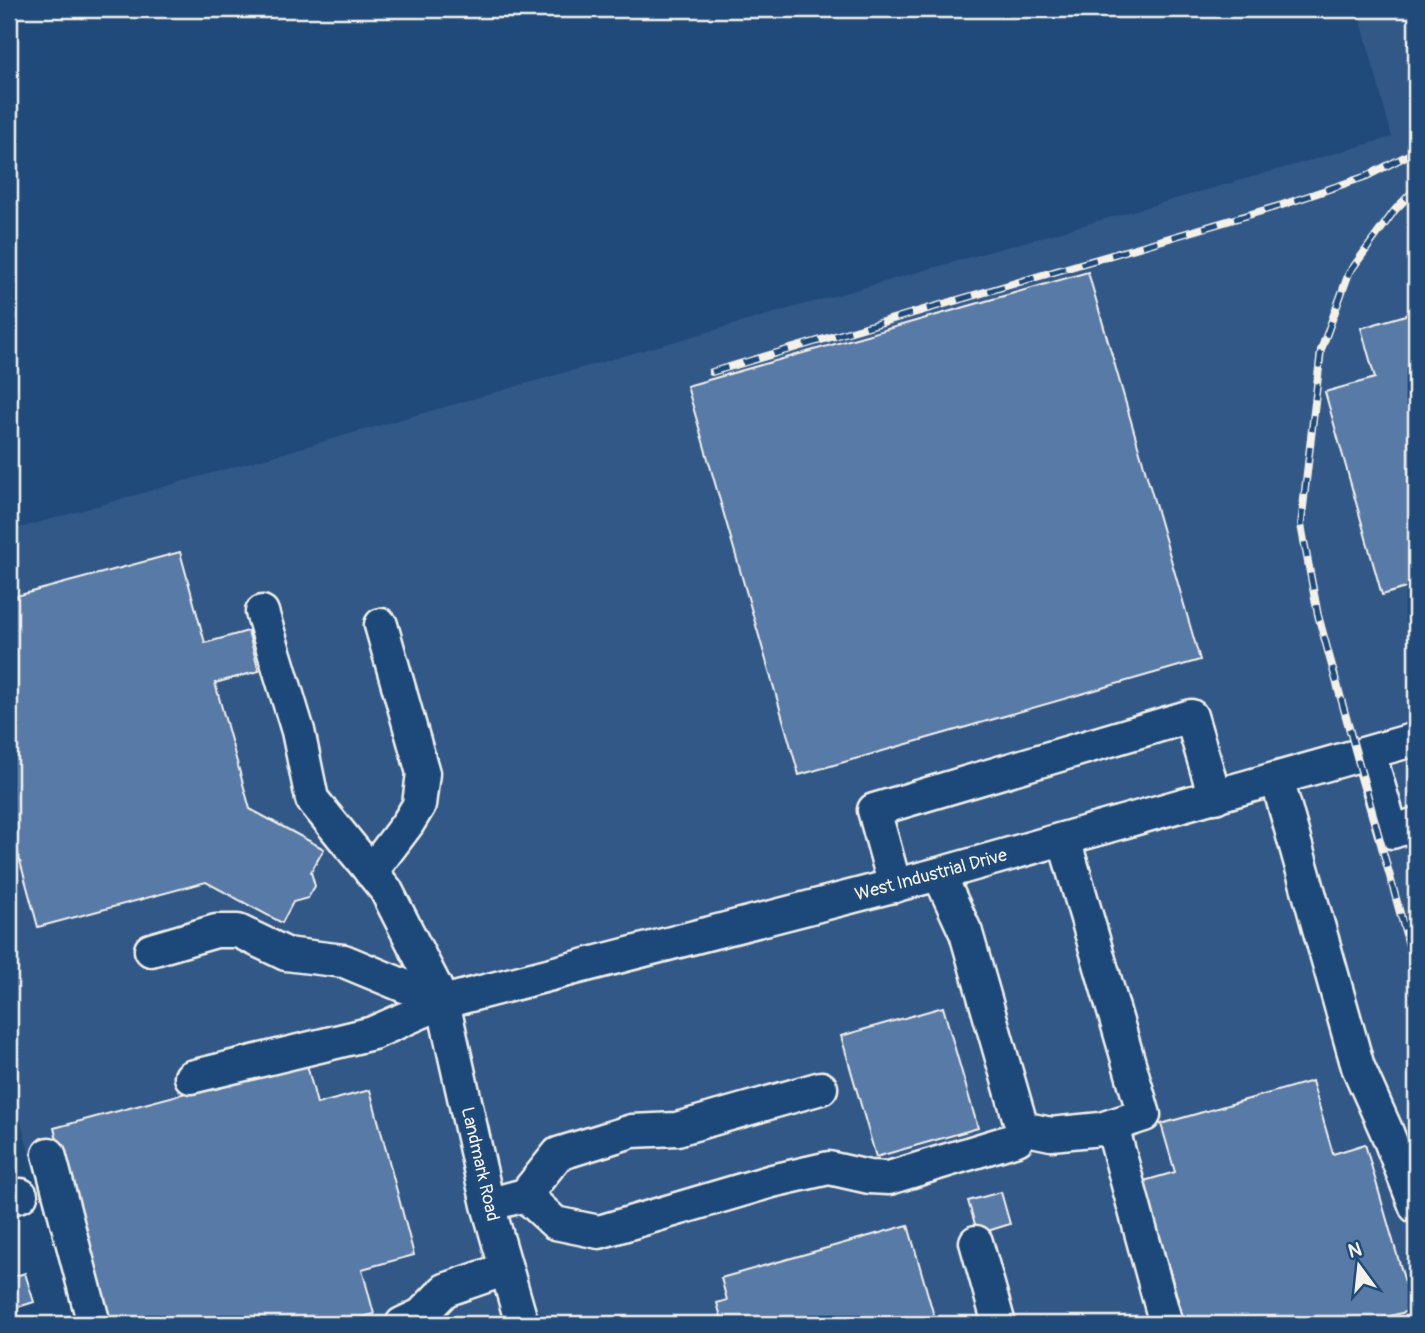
<svg xmlns="http://www.w3.org/2000/svg" width="1425" height="1333" font-family="Pangolin,sans-serif">
  <style>
    .built { fill: #305888 }
    .building { fill: #587aa7; stroke: #f4f1e8; stroke-width: 2 }
    .lines { fill: none; stroke-linecap: round; stroke-linejoin: round }
    .minor-casing { stroke: #f4f1e8; stroke-width: 37 }
    .minor { stroke: #1f4a7a; stroke-width: 32 }
    .rail-casing { stroke: #f4f1e8; stroke-width: 8 }
    .rail { stroke: #1f4a7a; stroke-width: 5; stroke-dasharray: 16; stroke-linecap: butt }
    .labels { text-anchor: middle; dominant-baseline: central; stroke-width: 7; stroke-linejoin: round; paint-order: stroke }
    .street-label { font-size: 18px; fill: #f4f1e8; stroke: #1f4a7a }
  </style>
  <rect width="100%" height="100%" fill="#1f4a7a"/>
  <filter id="ink" filterUnits="userSpaceOnUse"><feTurbulence type="fractalNoise" baseFrequency=".0143" numOctaves="2"/><feDisplacementMap in="SourceGraphic" scale="14" xChannelSelector="R" yChannelSelector="G"/><feConvolveMatrix kernelMatrix="1 2 1 2 8 2 1 2 1" color-interpolation-filters="sRGB"/></filter>
  <g filter="url(#ink)">
    <path class="built" d="M 1358,9 L 1416,9 L 1416,1324 L 76,1324 L 9,1080 L 9,531 L 1392,137 Z"/>
    <g class="building">
      <path d="M 1088,272 L 1200,660 L 799,775 L 687,386 Z"/>
      <path d="M 1416,312 L 1416,585 L 1382,595 L 1325,392 L 1375,378 L 1361,328 Z"/>
      <path d="M 180,552 L 205,643 L 248,631 L 259,671 L 215,683 L 250,809 L 324,849 L 311,872 L 315,886 L 308,898 L 293,902 L 282,923 L 206,882 L 38,927 L 9,821 L 9,598 Z"/>
      <path d="M 943,1007 L 978,1128 L 876,1157 L 841,1036 Z"/>
      <path d="M 306,1061 L 317,1104 L 370,1090 L 414,1255 L 362,1269 L 374,1314 L 334,1324 L 106,1324 L 54,1128 Z"/>
      <path d="M 1312,1081 L 1333,1154 L 1365,1144 L 1413,1310 L 1379,1319 L 1380,1324 L 1185,1324 L 1144,1181 L 1175,1172 L 1161,1124 Z"/>
      <path d="M 1001,1192 L 1010,1224 L 978,1234 L 968,1201 Z"/>
      <path d="M 908,1225 L 936,1323 L 723,1324 L 717,1303 L 727,1300 L 721,1278 Z"/>
      <path d="M 25,1273 L 34,1302 L 9,1310 L 9,1278 Z"/>
    </g>
    <g class="lines">
      <g class="minor-casing">
        <g id="minor">
          <path d="M 262,612 L 298,731 L 312,799 L 386,890 L 443,1002 L 488,1205 L 522,1324"/>
          <path d="M 1369,753 L 1392,832 L 1416,824"/>
          <path d="M 1277,779 L 1358,1067 L 1386,1130 L 1416,1207"/>
          <path d="M 371,872 L 408,823 L 419,805 L 423,773 L 381,625"/>
          <path d="M 895,886 L 874,810 L 1191,716 L 1215,797"/>
          <path d="M 151,950 L 216,931 L 238,931 L 286,954 L 344,961 L 443,1002"/>
          <path d="M 191,1077 L 373,1033 L 443,1002 L 939,874 L 1416,739"/>
          <path d="M 1112,1126 L 1166,1324"/>
          <path d="M 1022,1128 L 1051,1134 L 1101,1129 L 1144,1115 L 1064,839"/>
          <path d="M 49,1154 L 94,1324"/>
          <path d="M 525,1195 L 555,1223 L 599,1232 L 772,1181 L 829,1168 L 869,1177 L 889,1178 L 1017,1139 L 1022,1128 L 966,933 L 939,874"/>
          <path d="M 9,1199 L 21,1195"/>
          <path d="M 506,1200 L 525,1195 L 558,1154 L 632,1131 L 677,1129 L 821,1088"/>
          <path d="M 976,1242 L 999,1324"/>
          <path d="M 402,1324 L 421,1315 L 445,1290 L 506,1269"/>
        </g>
      </g>
      <use href="#minor" class="minor"/>
      <g class="rail-casing">
        <g id="rail">
          <path d="M 1416,188 L 1395,210 L 1349,273 L 1321,350 L 1301,525 L 1318,615 L 1416,971"/>
          <path d="M 712,372 L 1282,205 L 1367,176 L 1416,151"/>
        </g>
      </g>
      <use href="#rail" class="rail"/>
    </g>
  </g>
  <g class="labels">
    <g class="street-label">
      <text transform="translate(931 875) rotate(-15)">West Industrial Drive</text>
      <text transform="translate(480 1164) rotate(77)">Landmark Road</text>
    </g>
  </g>
  <rect width="1425" height="1333" fill="none" stroke="#1f4a7a" stroke-width="35"/>
  <rect x="18" y="18" width="1390" height="1298" fill="none" stroke="#f4f1e8" stroke-width="2.5" filter="url(#ink)"/>
  <g transform="translate(1359 1266) rotate(345)" stroke="#1f4a7a" stroke-width="5" paint-order="stroke">
  <path d="M0-5L12 26L0 18L-12 26Z" fill="#f4f1e8"/>
  <text y="-10" font-size="19" font-weight="bold" text-anchor="middle" fill="#f4f1e8">N</text>
  </g>
</svg>
